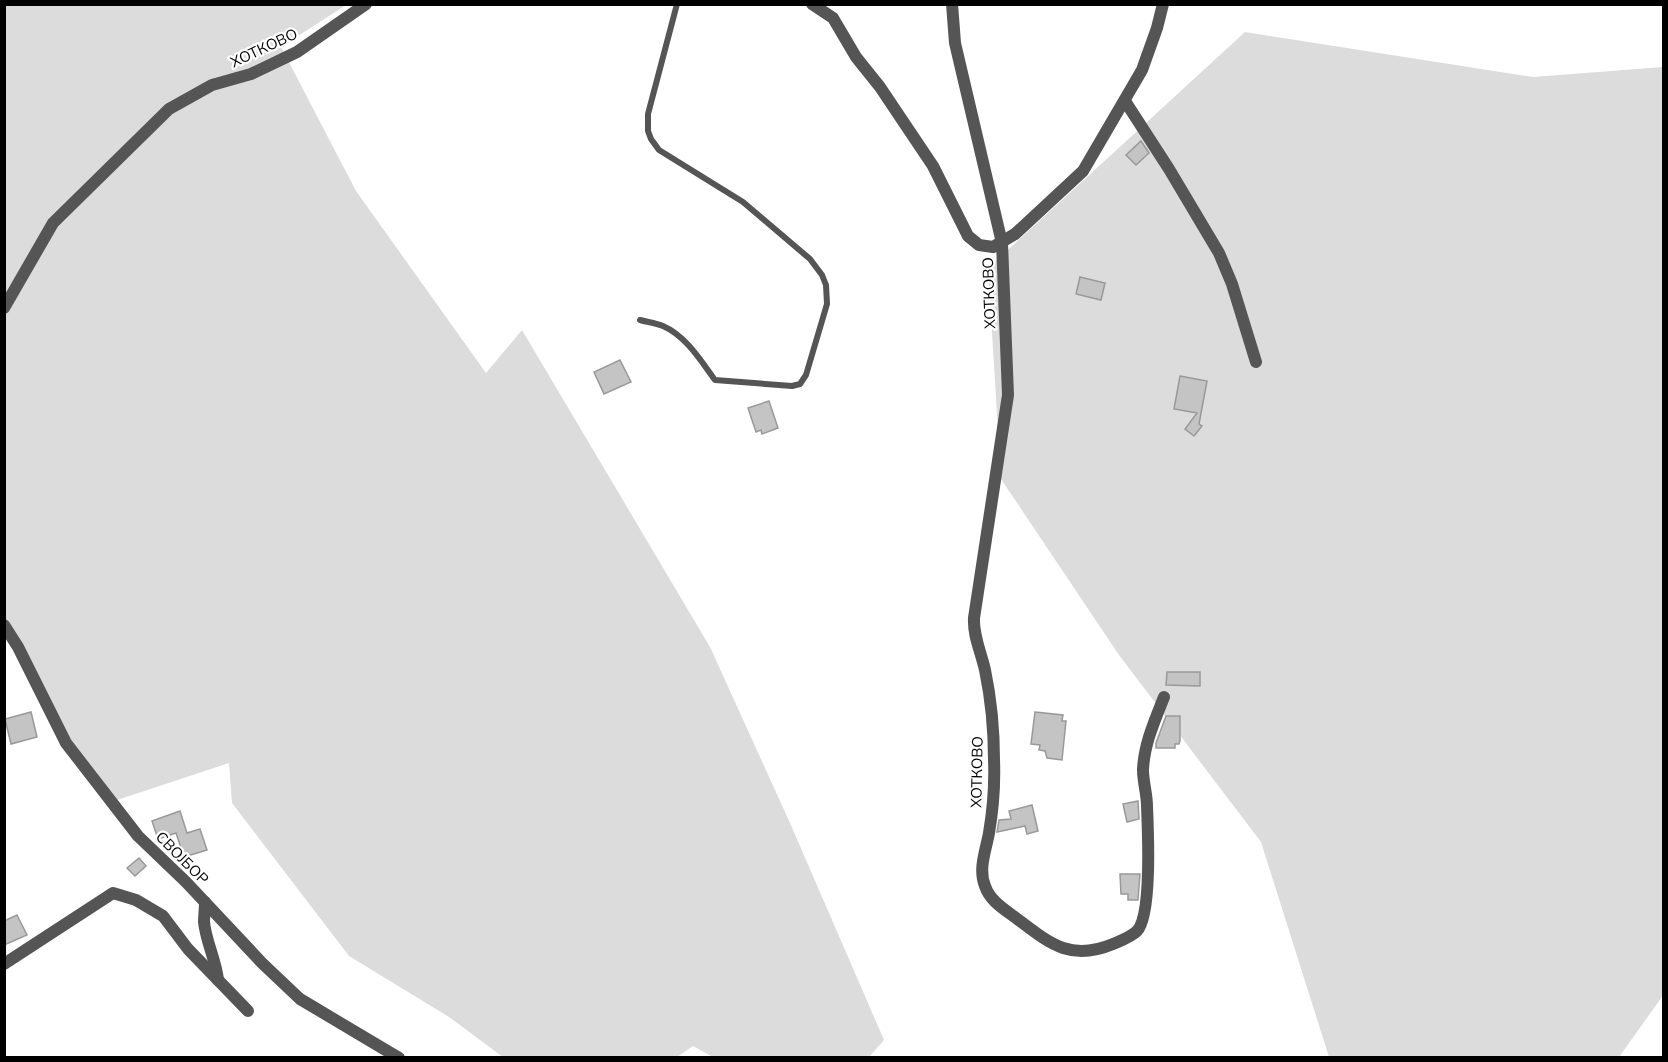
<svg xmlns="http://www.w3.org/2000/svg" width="1668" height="1062" font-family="'Nunito Sans',sans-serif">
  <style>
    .green { fill: #dcdcdc }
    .building { fill: #c4c4c4; stroke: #999; stroke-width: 1.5 }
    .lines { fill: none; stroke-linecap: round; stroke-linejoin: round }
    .service { stroke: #555; stroke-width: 6 }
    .minor { stroke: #555; stroke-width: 12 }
    .labels { text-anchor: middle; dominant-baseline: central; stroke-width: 4.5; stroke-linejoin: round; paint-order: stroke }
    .street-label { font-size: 15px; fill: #000; stroke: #fff }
  </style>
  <rect width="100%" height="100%" fill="#fff"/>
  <g class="green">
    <path d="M 4,5 L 346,5 L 281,47 L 356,191 L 486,373 L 522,330 L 710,647 L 790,823 L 884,1040 L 869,1057 L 713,1057 L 693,1046 L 677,1057 L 503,1057 L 449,1017 L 349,956 L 232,803 L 229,763 L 111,802 L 86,769 L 5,625 Z"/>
    <path d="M 1245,32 L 1533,77 L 1663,67 L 1664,994 L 1619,1057 L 1329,1057 L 1261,842 L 1119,655 L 1001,479 L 988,268 Z"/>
  </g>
  <g class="building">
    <path d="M 1141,141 L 1149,153 L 1136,165 L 1126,155 Z"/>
    <path d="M 1080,277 L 1105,283 L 1101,300 L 1076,294 Z"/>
    <path d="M 620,360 L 631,382 L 604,394 L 594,372 Z"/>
    <path d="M 1180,376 L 1207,381 L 1199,424 L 1202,426 L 1194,436 L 1185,429 L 1197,413 L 1174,409 Z"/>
    <path d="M 769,401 L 778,428 L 762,434 L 761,430 L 756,432 L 748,408 Z"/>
    <path d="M 1167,672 L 1200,672 L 1200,686 L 1166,685 Z"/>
    <path d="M 31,712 L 37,737 L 11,744 L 5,719 Z"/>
    <path d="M 1035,712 L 1063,715 L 1062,721 L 1066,721 L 1062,760 L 1047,758 L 1045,751 L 1039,750 L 1040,745 L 1031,744 Z"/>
    <path d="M 1166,716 L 1180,716 L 1180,741 L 1179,744 L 1175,744 L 1175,748 L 1156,748 L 1156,743 Z"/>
    <path d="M 1138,801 L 1139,819 L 1127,822 L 1123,804 Z"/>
    <path d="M 1032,805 L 1038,831 L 1027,834 L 1025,826 L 997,832 L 999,820 L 1011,819 L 1009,811 Z"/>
    <path d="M 180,811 L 187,833 L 200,829 L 207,850 L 184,857 L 176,833 L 158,839 L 152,821 Z"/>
    <path d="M 139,858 L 146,866 L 135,876 L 127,868 Z"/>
    <path d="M 1120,874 L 1140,874 L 1138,900 L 1128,900 L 1128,894 L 1121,894 Z"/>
    <path d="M 17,915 L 27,935 L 4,945 L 4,921 Z"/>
  </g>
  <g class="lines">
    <path class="service" d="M 640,320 C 647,322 656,323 663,326 C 686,336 701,361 715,380 L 792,386 L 800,384 L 806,375 L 827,304 L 826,285 L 822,275 L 810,259 L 743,202 L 659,150 L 651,139 L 648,131 L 648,114 L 677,4"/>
    <g class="minor">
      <path d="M 812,4 L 833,18 L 856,57 L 880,87 L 933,166 L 968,236 L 979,245 L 993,247 L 1015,234 L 1083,171 L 1142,70 L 1157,28 L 1163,4"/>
      <path d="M 952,4 L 955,43 L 1002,243 L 1008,395 L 974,618 C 973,636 981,652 985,670 C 991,699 994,731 994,760 C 995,784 993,809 989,833 C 986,850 978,869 985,886 C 990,901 1004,909 1016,918 C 1049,943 1070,962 1113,944 C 1120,941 1131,937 1137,931 C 1152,915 1148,830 1147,806 C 1147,794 1143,782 1143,770 C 1144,744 1155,720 1164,697"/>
      <path d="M 1125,101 L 1169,169 L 1219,253 L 1232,284 L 1256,362"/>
      <path d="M 4,308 L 53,223 L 169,109 L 212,85 L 251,74 L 297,52 L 366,4"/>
      <path d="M 4,625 L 18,647 L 66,743 L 138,836 L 186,882 L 262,963 L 300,999 L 399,1058"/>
      <path d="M 205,902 C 205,909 204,916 204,922 C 206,942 216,960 218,980"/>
      <path d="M 4,964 L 113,893 L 136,900 L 163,916 L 188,949 L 248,1011"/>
    </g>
  </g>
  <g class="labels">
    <g class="street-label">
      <text transform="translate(264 48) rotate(-25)">ХОТКОВО</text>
      <text transform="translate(989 293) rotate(-92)">ХОТКОВО</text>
      <text transform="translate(977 772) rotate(-89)">ХОТКОВО</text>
      <text transform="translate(182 858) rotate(45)">СВОЈБОР</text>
    </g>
  </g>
  <rect width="1668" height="1062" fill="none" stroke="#000000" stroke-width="12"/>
</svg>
